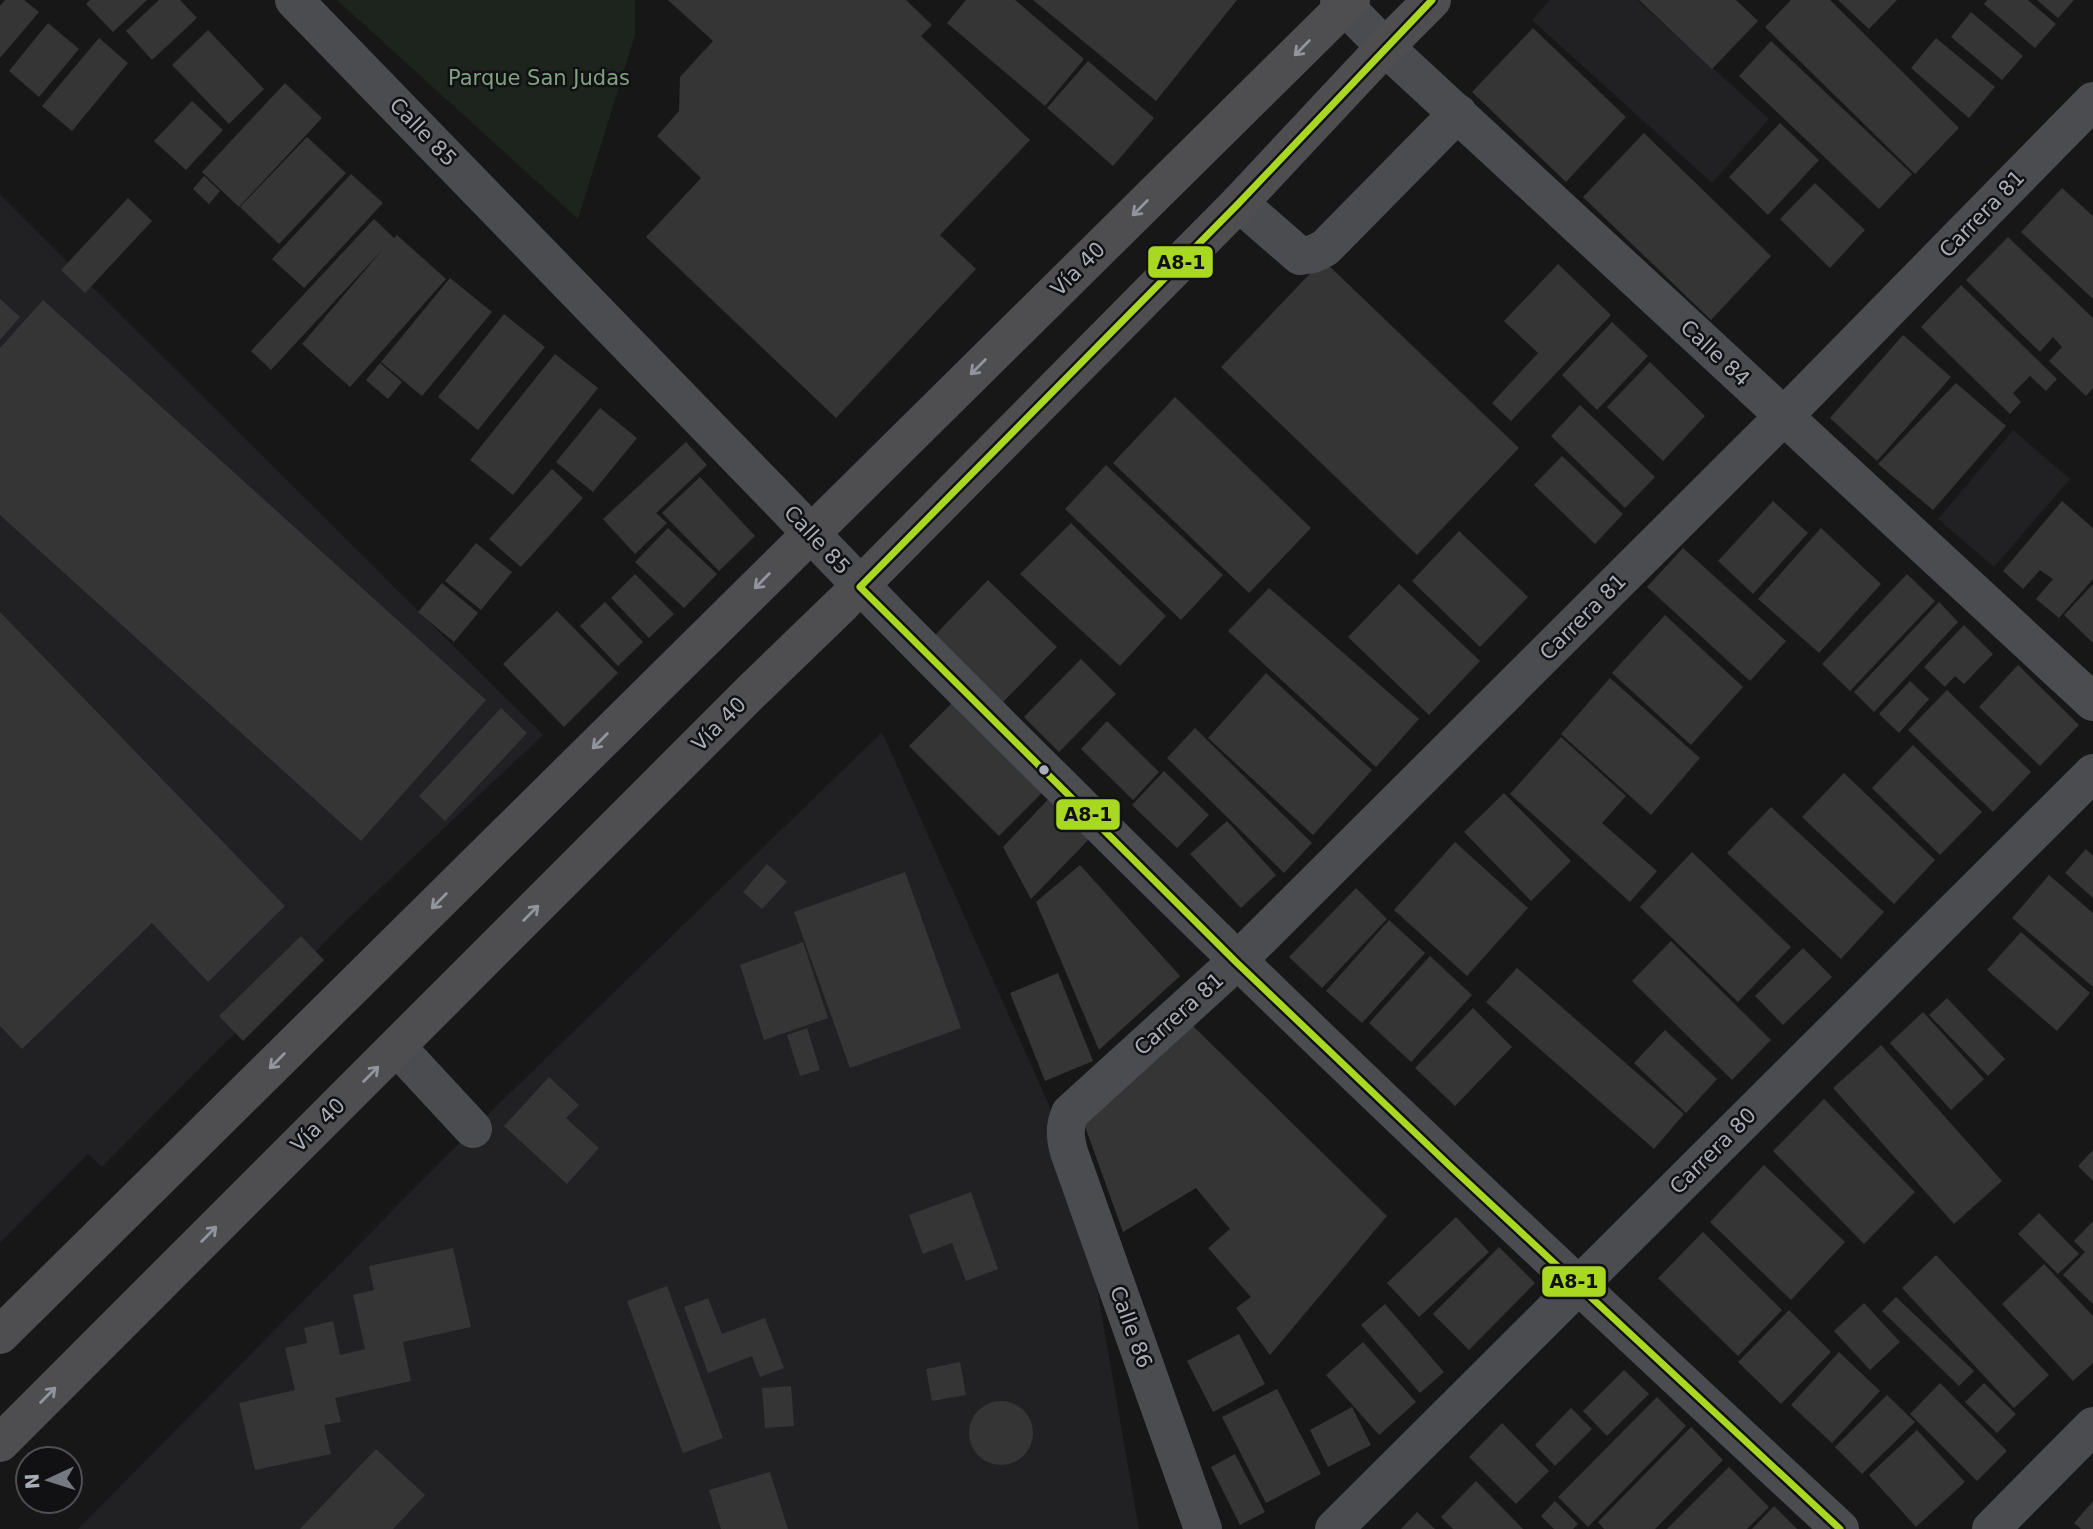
<svg xmlns="http://www.w3.org/2000/svg" width="2093" height="1529" font-family="'DejaVu Sans',sans-serif">
  <style>
    .built { fill: #212123 }
    .green { fill: #1d241e }
    .building { fill: #353536 }
    .lines { fill: none; stroke-linecap: round; stroke-linejoin: round }
    .minor { stroke: #4b4c50; stroke-width: 38 }
    .highway { stroke: #4e4e51; stroke-width: 38 }
    .bus-1-casing { stroke: #111113; stroke-width: 12 }
    .bus-1 { stroke: #a8d822; stroke-width: 7 }
    .oneway { stroke: #92959e }
    .bus-dot { fill: #a8adb8; stroke: #111113; stroke-width: 2.5 }
    .labels { text-anchor: middle; dominant-baseline: central; stroke-width: 5; stroke-linejoin: round; paint-order: stroke }
    .park-label { font-size: 21px; fill: #7fa381; stroke: #111113 }
    .street-label { font-size: 21px; fill: #a8adb8; stroke: #111113 }
    .line-badge { stroke: #111113; stroke-width: 2.5 }
    .pale-badge-label { font-size: 19px; text-anchor: middle; font-weight: bold; fill: #111 }
  </style>
  <rect width="100%" height="100%" fill="#171717"/>
  <g class="built">
    <path d="M 1550,0 L 1637,0 L 1769,119 L 1712,183 L 1532,20 Z"/>
    <path d="M 0,195 L 543,735 L 350,917 L 102,1167 L 88,1154 L 0,1243 Z"/>
    <path d="M 2013,430 L 2070,479 L 1994,567 L 1938,519 Z"/>
    <path d="M 882,732 L 1049,1105 L 1096,1282 L 1139,1529 L 78,1529 L 473,1129 Z"/>
  </g>
  <path class="green" d="M 337,0 L 635,0 L 635,35 L 578,219 Z"/>
  <g class="building">
    <path d="M 5,0 L 24,0 L 39,12 L 0,58 L 0,6 Z"/>
    <path d="M 90,0 L 147,0 L 113,32 L 86,4 Z"/>
    <path d="M 159,0 L 180,0 L 197,18 L 152,60 L 126,31 Z"/>
    <path d="M 668,0 L 906,0 L 932,25 L 921,36 L 1030,140 L 940,235 L 976,269 L 836,418 L 646,237 L 701,178 L 657,136 L 679,111 L 680,77 L 713,41 Z"/>
    <path d="M 966,0 L 1015,0 L 1084,59 L 1045,106 L 947,23 Z"/>
    <path d="M 1033,0 L 1237,0 L 1156,101 Z"/>
    <path d="M 1639,0 L 1736,0 L 1758,21 L 1712,69 Z"/>
    <path d="M 1791,0 L 1830,0 L 1959,128 L 1915,174 L 1765,27 Z"/>
    <path d="M 1838,0 L 1897,0 L 1869,29 Z"/>
    <path d="M 1987,0 L 2028,0 L 2056,24 L 2035,48 L 1984,4 Z"/>
    <path d="M 2037,0 L 2074,0 L 2058,18 Z"/>
    <path d="M 1971,12 L 2023,56 L 2002,80 L 1951,37 Z"/>
    <path d="M 48,23 L 79,49 L 39,97 L 9,71 Z"/>
    <path d="M 1533,28 L 1626,117 L 1566,182 L 1472,92 Z"/>
    <path d="M 208,30 L 264,89 L 229,124 L 172,65 Z"/>
    <path d="M 99,38 L 128,63 L 72,131 L 42,106 Z"/>
    <path d="M 1936,38 L 1995,87 L 1969,118 L 1911,68 Z"/>
    <path d="M 1771,41 L 1912,174 L 1879,209 L 1739,76 Z"/>
    <path d="M 1088,61 L 1154,118 L 1113,166 L 1047,108 Z"/>
    <path d="M 285,83 L 322,118 L 239,207 L 202,172 Z"/>
    <path d="M 192,101 L 223,130 L 186,170 L 154,141 Z"/>
    <path d="M 1780,123 L 1819,160 L 1768,215 L 1729,177 Z"/>
    <path d="M 1644,133 L 1771,256 L 1711,320 L 1583,197 Z"/>
    <path d="M 307,137 L 346,173 L 279,244 L 240,207 Z"/>
    <path d="M 351,174 L 383,203 L 304,288 L 272,259 Z"/>
    <path d="M 204,176 L 220,191 L 209,204 L 193,189 Z"/>
    <path d="M 1815,183 L 1865,230 L 1830,268 L 1780,219 Z"/>
    <path d="M 2062,188 L 2093,216 L 2093,299 L 2021,232 Z"/>
    <path d="M 128,198 L 152,221 L 85,293 L 61,270 Z"/>
    <path d="M 374,219 L 394,238 L 397,235 L 446,279 L 350,387 L 302,344 L 384,248 L 271,370 L 251,351 Z"/>
    <path d="M 2008,237 L 2093,318 L 2093,388 L 2086,396 L 2049,361 L 2062,347 L 2053,337 L 2040,352 L 1966,280 Z"/>
    <path d="M 1323,260 L 1519,448 L 1417,555 L 1221,367 Z"/>
    <path d="M 1558,264 L 1611,315 L 1511,421 L 1492,403 L 1538,353 L 1504,321 Z"/>
    <path d="M 450,278 L 492,312 L 422,396 L 381,362 Z"/>
    <path d="M 1961,285 L 2057,379 L 2046,391 L 2030,376 L 2013,393 L 2021,402 L 2010,414 L 1921,327 Z"/>
    <path d="M 0,299 L 20,317 L 0,340 Z"/>
    <path d="M 43,300 L 486,700 L 361,841 L 0,515 L 0,348 Z"/>
    <path d="M 504,314 L 545,347 L 478,430 L 438,397 Z"/>
    <path d="M 1612,322 L 1648,356 L 1597,410 L 1562,375 Z"/>
    <path d="M 1903,335 L 1951,377 L 1877,461 L 1830,418 Z"/>
    <path d="M 555,354 L 598,388 L 513,495 L 470,460 Z"/>
    <path d="M 1650,362 L 1705,416 L 1663,461 L 1607,407 Z"/>
    <path d="M 380,363 L 402,382 L 388,399 L 366,380 Z"/>
    <path d="M 1956,383 L 2006,426 L 1933,510 L 1878,464 Z"/>
    <path d="M 1175,397 L 1311,528 L 1249,593 L 1113,463 Z"/>
    <path d="M 1580,405 L 1655,477 L 1625,508 L 1551,436 Z"/>
    <path d="M 600,408 L 637,438 L 593,492 L 556,462 Z"/>
    <path d="M 686,442 L 707,465 L 656,513 L 667,523 L 635,554 L 603,519 Z"/>
    <path d="M 1562,456 L 1623,514 L 1595,544 L 1534,485 Z"/>
    <path d="M 1106,465 L 1223,575 L 1181,620 L 1065,509 Z"/>
    <path d="M 552,469 L 583,498 L 521,567 L 489,539 Z"/>
    <path d="M 700,477 L 755,536 L 719,571 L 662,513 Z"/>
    <path d="M 1773,501 L 1808,533 L 1753,594 L 1718,561 Z"/>
    <path d="M 2062,501 L 2093,528 L 2093,579 L 2059,618 L 2036,599 L 2053,579 L 2040,570 L 2023,589 L 2003,571 Z"/>
    <path d="M 1071,523 L 1166,616 L 1120,666 L 1020,574 Z"/>
    <path d="M 668,528 L 717,574 L 684,608 L 635,562 Z"/>
    <path d="M 1821,528 L 1881,584 L 1819,653 L 1758,599 Z"/>
    <path d="M 1459,531 L 1528,597 L 1480,647 L 1412,581 Z"/>
    <path d="M 476,543 L 512,572 L 481,610 L 445,581 Z"/>
    <path d="M 1683,548 L 1786,641 L 1750,681 L 1647,587 Z"/>
    <path d="M 635,574 L 674,614 L 649,638 L 611,598 Z"/>
    <path d="M 1907,574 L 1935,601 L 1850,691 L 1822,664 Z"/>
    <path d="M 988,580 L 1057,647 L 1003,702 L 935,635 Z"/>
    <path d="M 442,583 L 478,613 L 454,642 L 418,612 Z"/>
    <path d="M 1399,584 L 1480,661 L 1429,715 L 1348,637 Z"/>
    <path d="M 2093,584 L 2093,643 L 2064,615 Z"/>
    <path d="M 1269,588 L 1419,719 L 1376,767 L 1228,631 Z"/>
    <path d="M 605,602 L 643,642 L 618,666 L 580,626 Z"/>
    <path d="M 1939,602 L 1958,622 L 1874,712 L 1854,692 Z"/>
    <path d="M 557,611 L 618,673 L 564,727 L 503,664 Z"/>
    <path d="M 0,612 L 285,906 L 208,982 L 152,923 L 22,1049 L 0,1026 Z"/>
    <path d="M 1665,615 L 1743,687 L 1691,745 L 1612,673 Z"/>
    <path d="M 1964,625 L 1993,654 L 1964,684 L 1955,676 L 1945,687 L 1924,667 Z"/>
    <path d="M 1081,659 L 1116,694 L 1059,752 L 1024,717 Z"/>
    <path d="M 2018,665 L 2079,725 L 2040,766 L 1979,707 Z"/>
    <path d="M 1266,673 L 1372,770 L 1313,835 L 1208,738 Z"/>
    <path d="M 1610,678 L 1700,758 L 1651,815 L 1561,734 Z"/>
    <path d="M 1910,681 L 1929,699 L 1899,733 L 1879,714 Z"/>
    <path d="M 1947,690 L 2031,772 L 1993,812 L 1908,730 Z"/>
    <path d="M 957,698 L 1047,788 L 999,836 L 909,746 Z"/>
    <path d="M 501,708 L 527,733 L 445,821 L 419,796 Z"/>
    <path d="M 1107,721 L 1159,772 L 1133,800 L 1081,749 Z"/>
    <path d="M 1195,728 L 1312,843 L 1284,873 L 1167,758 Z"/>
    <path d="M 1561,737 L 1626,796 L 1602,823 L 1657,871 L 1630,902 L 1510,794 Z"/>
    <path d="M 1913,745 L 1982,812 L 1940,855 L 1872,788 Z"/>
    <path d="M 1164,771 L 1209,815 L 1177,848 L 1132,805 Z"/>
    <path d="M 1844,773 L 1935,860 L 1894,904 L 1802,817 Z"/>
    <path d="M 1054,793 L 1096,832 L 1031,899 L 1003,847 Z"/>
    <path d="M 1504,793 L 1571,861 L 1531,901 L 1464,832 Z"/>
    <path d="M 1771,807 L 1884,912 L 1841,959 L 1727,853 Z"/>
    <path d="M 1227,821 L 1276,875 L 1241,908 L 1190,854 Z"/>
    <path d="M 1455,842 L 1528,908 L 1467,976 L 1394,910 Z"/>
    <path d="M 2086,849 L 2093,856 L 2093,898 L 2065,873 Z"/>
    <path d="M 1692,852 L 1791,947 L 1738,1002 L 1640,907 Z"/>
    <path d="M 767,864 L 787,882 L 762,909 L 743,892 Z"/>
    <path d="M 1080,865 L 1180,976 L 1099,1050 L 1036,902 Z"/>
    <path d="M 905,872 L 961,1028 L 850,1068 L 794,912 Z"/>
    <path d="M 2049,875 L 2093,913 L 2093,987 L 2012,918 Z"/>
    <path d="M 1356,888 L 1387,919 L 1322,988 L 1289,957 Z"/>
    <path d="M 1389,920 L 1425,953 L 1362,1023 L 1326,991 Z"/>
    <path d="M 2021,932 L 2090,993 L 2057,1031 L 1987,970 Z"/>
    <path d="M 301,936 L 324,960 L 243,1041 L 219,1016 Z"/>
    <path d="M 1671,941 L 1771,1040 L 1732,1080 L 1632,981 Z"/>
    <path d="M 803,942 L 828,1018 L 764,1040 L 740,965 Z"/>
    <path d="M 1803,948 L 1832,977 L 1783,1025 L 1755,996 Z"/>
    <path d="M 1430,956 L 1472,995 L 1411,1062 L 1369,1023 Z"/>
    <path d="M 1517,968 L 1684,1114 L 1654,1149 L 1486,1002 Z"/>
    <path d="M 1058,973 L 1093,1061 L 1045,1081 L 1010,993 Z"/>
    <path d="M 1947,998 L 2005,1059 L 1988,1076 L 1929,1015 Z"/>
    <path d="M 1473,1008 L 1512,1047 L 1455,1106 L 1415,1068 Z"/>
    <path d="M 1923,1012 L 1984,1079 L 1951,1110 L 1890,1043 Z"/>
    <path d="M 1190,1023 L 1387,1216 L 1270,1355 L 1236,1308 L 1251,1297 L 1208,1248 L 1230,1229 L 1196,1188 L 1123,1232 L 1082,1118 Z"/>
    <path d="M 807,1028 L 820,1070 L 800,1076 L 787,1035 Z"/>
    <path d="M 1665,1030 L 1717,1079 L 1686,1113 L 1634,1063 Z"/>
    <path d="M 1881,1045 L 2002,1181 L 1954,1224 L 1833,1088 Z"/>
    <path d="M 549,1077 L 579,1105 L 566,1118 L 599,1148 L 567,1184 L 504,1126 Z"/>
    <path d="M 1824,1099 L 1915,1192 L 1864,1244 L 1773,1151 Z"/>
    <path d="M 2093,1150 L 2093,1181 L 2078,1166 Z"/>
    <path d="M 1764,1165 L 1845,1242 L 1791,1300 L 1710,1222 Z"/>
    <path d="M 971,1192 L 998,1269 L 966,1281 L 952,1243 L 923,1254 L 909,1215 Z"/>
    <path d="M 2039,1213 L 2079,1254 L 2058,1274 L 2018,1234 Z"/>
    <path d="M 1456,1217 L 1489,1252 L 1419,1317 L 1387,1283 Z"/>
    <path d="M 2093,1221 L 2093,1304 L 2063,1275 L 2085,1252 L 2074,1241 Z"/>
    <path d="M 1703,1232 L 1782,1310 L 1738,1356 L 1658,1278 Z"/>
    <path d="M 1499,1247 L 1535,1283 L 1469,1350 L 1433,1314 Z"/>
    <path d="M 453,1248 L 471,1327 L 403,1342 L 411,1381 L 335,1398 L 341,1422 L 324,1425 L 331,1454 L 255,1470 L 239,1403 L 295,1390 L 285,1348 L 307,1343 L 304,1328 L 333,1321 L 340,1355 L 365,1349 L 353,1295 L 374,1290 L 369,1266 Z"/>
    <path d="M 1936,1255 L 2049,1375 L 2014,1408 L 1902,1288 Z"/>
    <path d="M 2044,1264 L 2093,1316 L 2093,1363 L 2073,1381 L 2002,1304 Z"/>
    <path d="M 667,1286 L 723,1438 L 683,1453 L 627,1301 Z"/>
    <path d="M 1896,1297 L 1974,1371 L 1959,1386 L 1882,1311 Z"/>
    <path d="M 708,1298 L 722,1334 L 765,1318 L 784,1368 L 760,1377 L 752,1356 L 708,1373 L 684,1307 Z"/>
    <path d="M 1864,1303 L 1900,1342 L 1870,1370 L 1834,1331 Z"/>
    <path d="M 1385,1304 L 1444,1372 L 1420,1393 L 1361,1325 Z"/>
    <path d="M 1789,1310 L 1831,1352 L 1781,1404 L 1738,1362 Z"/>
    <path d="M 1239,1334 L 1265,1384 L 1213,1412 L 1187,1361 Z"/>
    <path d="M 1363,1342 L 1416,1402 L 1379,1435 L 1326,1375 Z"/>
    <path d="M 1839,1352 L 1880,1391 L 1832,1443 L 1791,1405 Z"/>
    <path d="M 960,1362 L 966,1395 L 932,1401 L 926,1369 Z"/>
    <path d="M 1624,1370 L 1649,1394 L 1607,1436 L 1583,1411 Z"/>
    <path d="M 1940,1383 L 2007,1451 L 1977,1481 L 1910,1414 Z"/>
    <path d="M 1984,1383 L 2016,1414 L 1997,1433 L 1965,1402 Z"/>
    <path d="M 791,1386 L 794,1426 L 765,1428 L 762,1388 Z"/>
    <path d="M 1277,1389 L 1321,1474 L 1266,1503 L 1222,1417 Z"/>
    <path d="M 1887,1395 L 1915,1422 L 1862,1474 L 1835,1447 Z"/>
    <path d="M 1657,1397 L 1686,1426 L 1588,1527 L 1558,1497 Z"/>
    <circle cx="1001" cy="1433" r="32"/>
    <path d="M 1352,1407 L 1371,1445 L 1328,1467 L 1310,1430 Z"/>
    <path d="M 1571,1408 L 1592,1429 L 1555,1466 L 1535,1445 Z"/>
    <path d="M 1502,1423 L 1549,1471 L 1516,1504 L 1469,1457 Z"/>
    <path d="M 1691,1427 L 1723,1460 L 1655,1529 L 1604,1529 L 1598,1522 Z"/>
    <path d="M 1917,1430 L 1965,1482 L 1916,1527 L 1869,1475 Z"/>
    <path d="M 376,1449 L 425,1495 L 393,1529 L 300,1529 Z"/>
    <path d="M 1235,1454 L 1265,1512 L 1240,1525 L 1211,1467 Z"/>
    <path d="M 1729,1467 L 1769,1507 L 1747,1529 L 1667,1529 Z"/>
    <path d="M 770,1472 L 788,1529 L 721,1529 L 709,1490 Z"/>
    <path d="M 1476,1481 L 1523,1529 L 1453,1529 L 1441,1517 Z"/>
    <path d="M 1555,1501 L 1578,1524 L 1573,1529 L 1554,1529 L 1541,1516 Z"/>
    <path d="M 2093,1501 L 2093,1529 L 2081,1529 L 2074,1523 Z"/>
    <path d="M 1774,1506 L 1797,1529 L 1752,1529 Z"/>
    <path d="M 1417,1512 L 1435,1529 L 1401,1529 Z"/>
  </g>
  <g class="lines">
    <g class="minor">
      <path d="M 294,0 L 788,509 C 877,604 970,696 1062,787 C 1316,1041 1577,1285 1840,1529"/>
      <path d="M 1339,0 L 1385,47 L 2093,702"/>
      <path d="M 1239,203 L 1300,256 L 1313,254 L 1325,248 L 1458,113"/>
      <path d="M 397,1047 L 473,1129"/>
      <path d="M 1203,1529 L 1069,1152 C 1065,1137 1064,1127 1070,1113 L 1236,962 L 1783,417 L 2093,101"/>
      <path d="M 1334,1529 L 2093,773"/>
      <path d="M 1991,1529 L 2093,1426"/>
    </g>
    <g class="highway">
      <path d="M 0,1335 L 1351,0"/>
      <path d="M 0,1443 L 754,689 L 842,604 L 1239,203 L 1385,47 L 1432,0"/>
    </g>
    <g class="bus-1-casing">
      <path id="bus-1" d="M 1432,0 L 1239,203 L 860,587 L 1236,962 L 1452,1168 L 1840,1529"/>
    </g>
    <use href="#bus-1" class="bus-1"/>
  </g>
  <defs><path id="oneway-shaft" d="M-6 0H5M1.5-3L5.5 0L1.5 3" fill="none" stroke-width="1.6" stroke-linecap="round" stroke-linejoin="round" transform="scale(1.75)"/></defs>
  <g class="oneway">
    <use href="#oneway-shaft" transform="translate(1302 48) rotate(135)"/>
    <use href="#oneway-shaft" transform="translate(1140 208) rotate(135)"/>
    <use href="#oneway-shaft" transform="translate(978 367) rotate(135)"/>
    <use href="#oneway-shaft" transform="translate(762 581) rotate(135)"/>
    <use href="#oneway-shaft" transform="translate(600 741) rotate(135)"/>
    <use href="#oneway-shaft" transform="translate(439 901) rotate(135)"/>
    <use href="#oneway-shaft" transform="translate(531 913) rotate(-45)"/>
    <use href="#oneway-shaft" transform="translate(277 1061) rotate(135)"/>
    <use href="#oneway-shaft" transform="translate(371 1074) rotate(-45)"/>
    <use href="#oneway-shaft" transform="translate(209 1234) rotate(-45)"/>
    <use href="#oneway-shaft" transform="translate(48 1395) rotate(-45)"/>
  </g>
  <circle class="bus-dot" cx="1044" cy="770" r="6"/>
  <g class="labels">
    <g class="park-label">
      <text x="539" y="78">Parque San Judas</text>
    </g>
    <g class="street-label">
      <text transform="translate(423 132) rotate(46)">Calle 85</text>
      <text transform="translate(1982 214) rotate(-46)">Carrera 81</text>
      <text transform="translate(1078 269) rotate(-45)">Vía 40</text>
      <text transform="translate(1715 353) rotate(43)">Calle 84</text>
      <text transform="translate(817 540) rotate(47)">Calle 85</text>
      <text transform="translate(1583 617) rotate(-45)">Carrera 81</text>
      <text transform="translate(719 724) rotate(-45)">Vía 40</text>
      <text transform="translate(1179 1014) rotate(-42)">Carrera 81</text>
      <text transform="translate(318 1125) rotate(-45)">Vía 40</text>
      <text transform="translate(1713 1151) rotate(-45)">Carrera 80</text>
      <text transform="translate(1131 1327) rotate(70)">Calle 86</text>
    </g>
  </g>
  <g class="line-badge">
    <rect x="1147" y="245" width="67" height="34" rx="7" fill="#a8d822"/>
    <rect x="1055" y="798" width="66" height="33" rx="7" fill="#a8d822"/>
    <rect x="1541" y="1265" width="66" height="33" rx="7" fill="#a8d822"/>
  </g>
  <g class="pale-badge-label">
    <text x="1181" y="269">A8-1</text>
    <text x="1088" y="821">A8-1</text>
    <text x="1574" y="1288">A8-1</text>
  </g>
  <g transform="translate(49 1480) rotate(266)"><circle r="33" fill="#111113" stroke="#4d4f55" stroke-width="2"/>
  <path d="M0-5L12 26L0 18L-12 26Z" fill="#757880"/>
  <text y="-10" font-size="19" font-weight="bold" text-anchor="middle" fill="#a8adb8">N</text>
  </g>
</svg>
